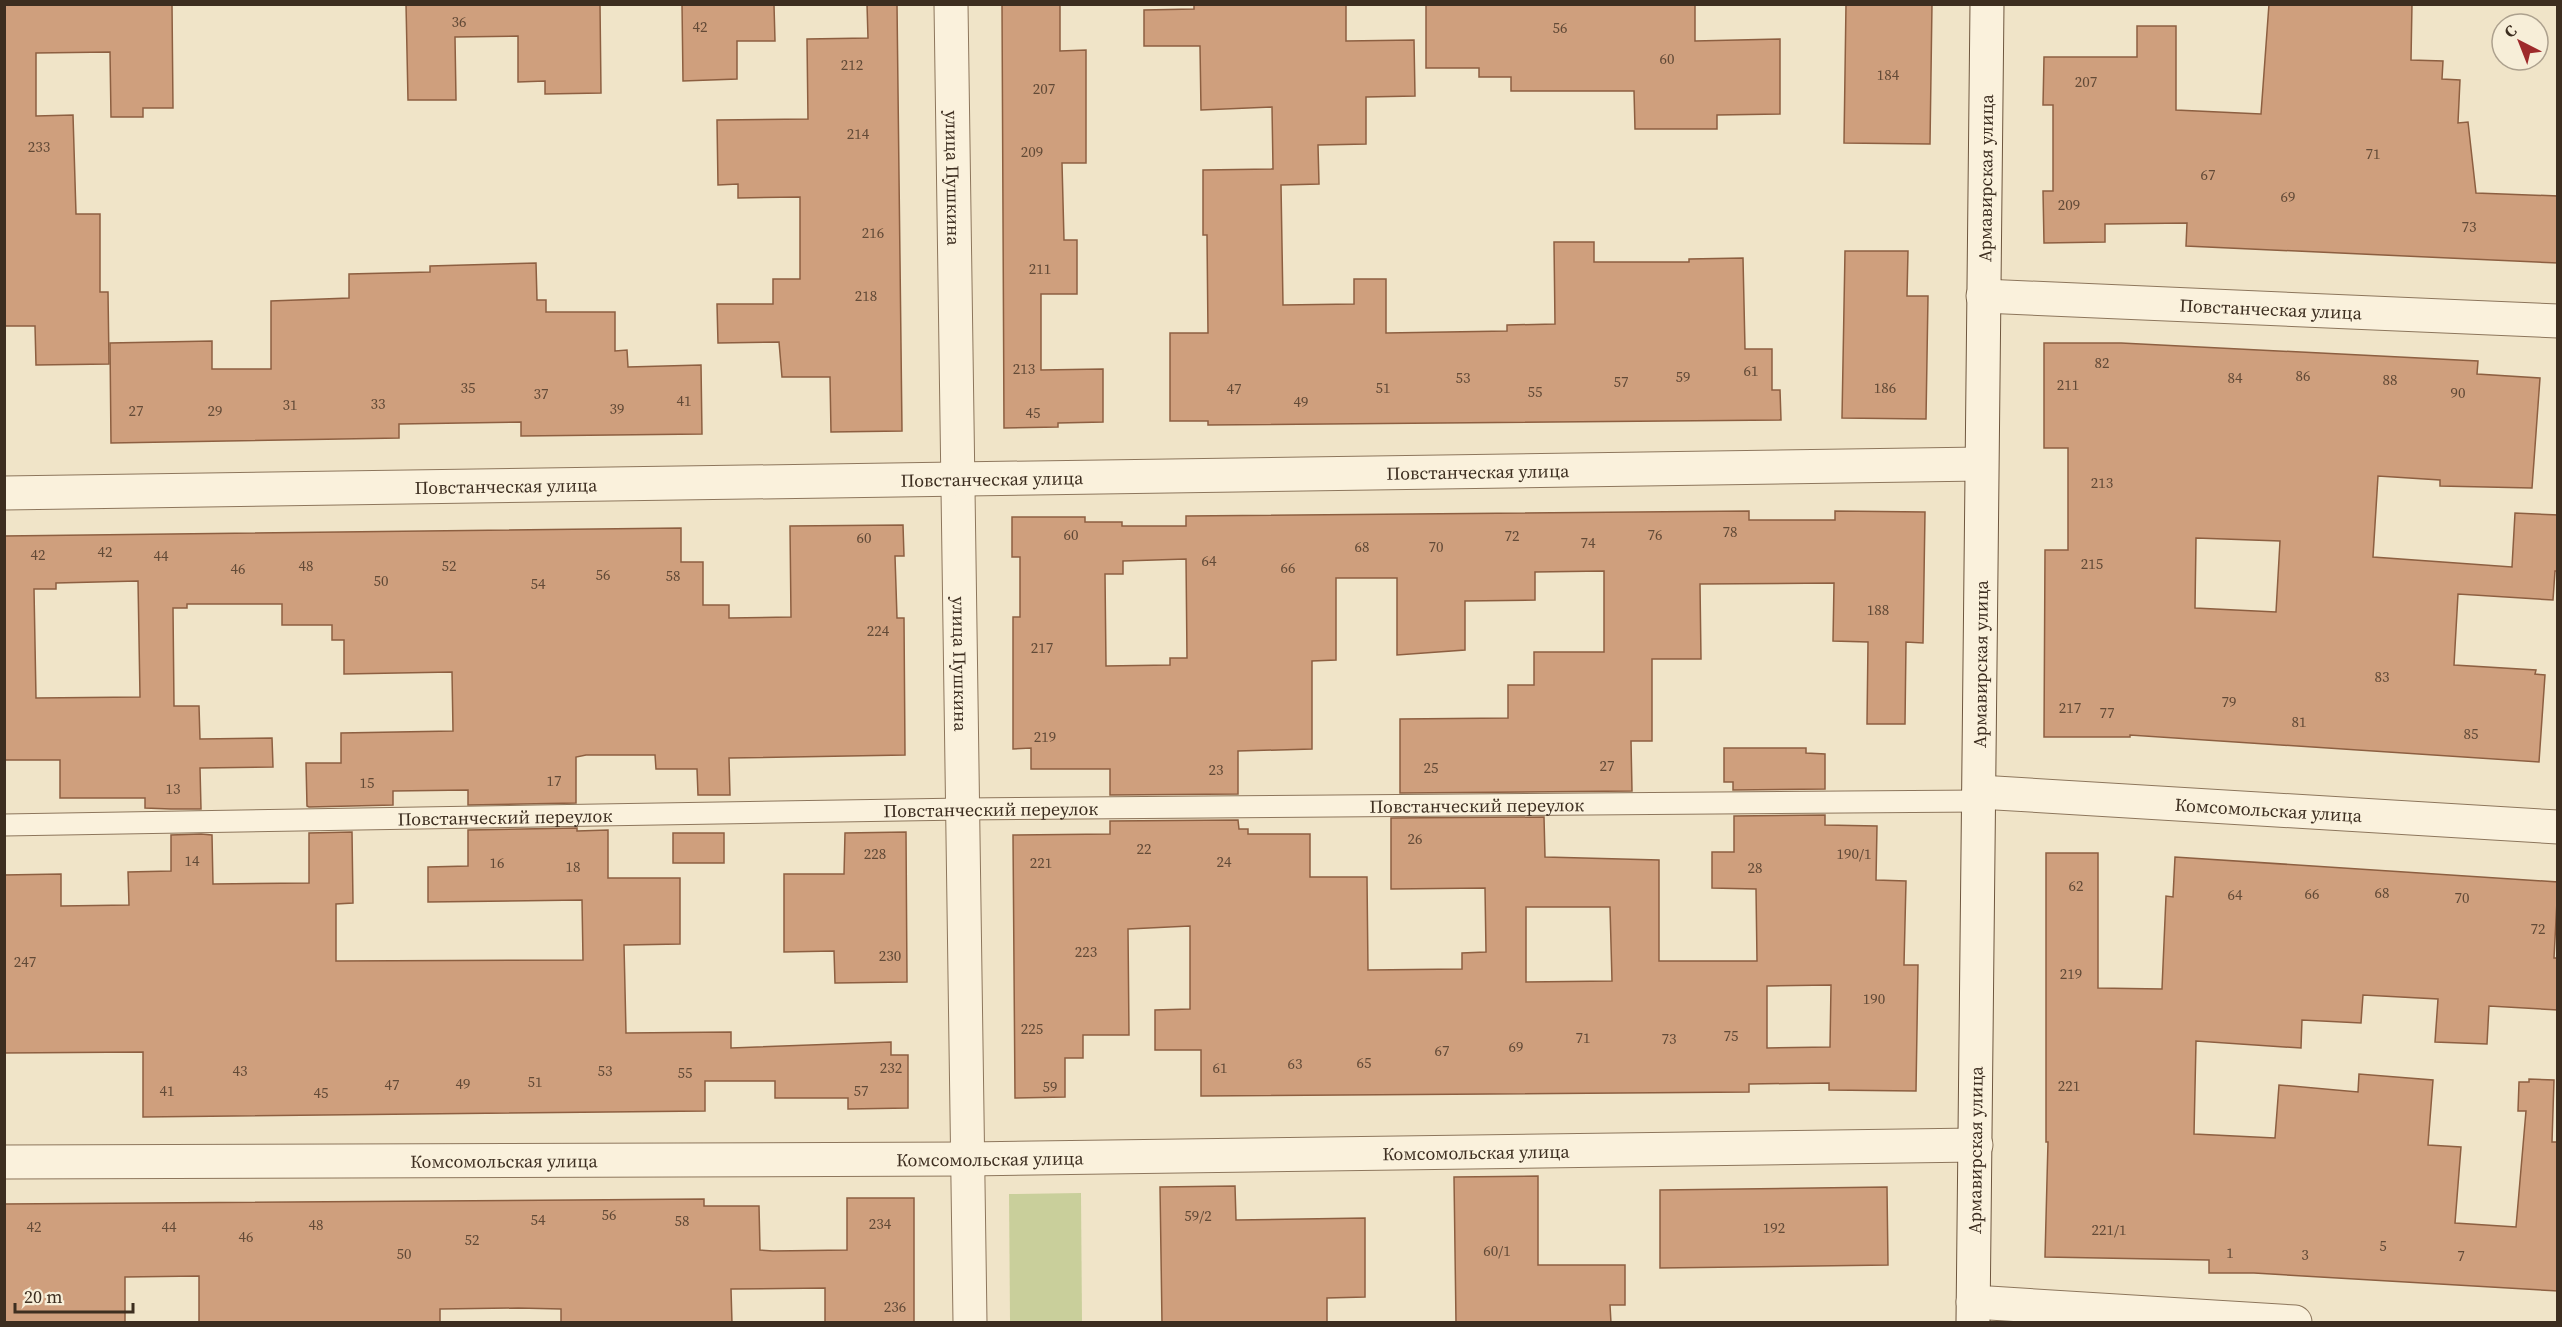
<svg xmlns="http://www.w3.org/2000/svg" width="2562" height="1327" font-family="'Source Serif 4',serif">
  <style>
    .green { fill: #c9cf9b }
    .building { fill: #cf9f7d; stroke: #8d5f41; stroke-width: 1.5; fill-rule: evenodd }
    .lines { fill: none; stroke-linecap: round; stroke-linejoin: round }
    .lane-casing { stroke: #8d765c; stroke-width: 23 }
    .street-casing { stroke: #8d765c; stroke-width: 35 }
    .secondary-casing { stroke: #6f573f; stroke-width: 35 }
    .lane { stroke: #faf1dc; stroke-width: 21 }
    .street { stroke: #faf1dc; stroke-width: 33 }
    .secondary { stroke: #faf1dc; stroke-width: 33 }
    .labels { text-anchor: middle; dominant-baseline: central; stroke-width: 5; stroke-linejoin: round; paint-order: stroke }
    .number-label { font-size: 15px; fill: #624a37 }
    .street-label { font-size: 18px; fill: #3d2e20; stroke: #f7eed8 }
  </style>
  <rect width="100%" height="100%" fill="#f0e4c8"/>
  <path class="green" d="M 1081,1193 L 1082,1322 L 1010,1322 L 1009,1194 Z"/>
  <g class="building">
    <path d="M 4,4 L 172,4 L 173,108 L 143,108 L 143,117 L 111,117 L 110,52 L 36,53 L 36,116 L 73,115 L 76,214 L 100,214 L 100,292 L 108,292 L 109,364 L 36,365 L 35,326 L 4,326 Z"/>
    <path d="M 406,4 L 600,4 L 601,93 L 545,94 L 545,81 L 518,82 L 518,36 L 455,37 L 456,100 L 408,100 Z"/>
    <path d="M 682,4 L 774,5 L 775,41 L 737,41 L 737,79 L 683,81 Z"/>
    <path d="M 867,4 L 897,4 L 902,431 L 831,432 L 830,377 L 782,377 L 779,342 L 718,343 L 717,304 L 773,304 L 773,279 L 800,279 L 800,197 L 738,198 L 738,184 L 718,185 L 717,120 L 808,119 L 807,39 L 868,38 Z"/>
    <path d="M 1002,4 L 1060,4 L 1060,51 L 1086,50 L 1086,163 L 1062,163 L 1064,240 L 1077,240 L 1077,294 L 1041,294 L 1041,370 L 1103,369 L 1103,422 L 1058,423 L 1058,427 L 1004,428 Z"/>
    <path d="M 1194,4 L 1346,4 L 1346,41 L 1414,40 L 1415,96 L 1366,97 L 1366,144 L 1318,145 L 1319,184 L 1281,185 L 1283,305 L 1354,304 L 1354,279 L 1386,279 L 1386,333 L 1507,331 L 1507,325 L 1555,324 L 1554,242 L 1594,242 L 1594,262 L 1689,262 L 1689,259 L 1743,258 L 1745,349 L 1772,349 L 1772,390 L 1780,390 L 1781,420 L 1208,425 L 1208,421 L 1170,421 L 1170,333 L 1208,333 L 1207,235 L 1203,235 L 1203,170 L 1273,169 L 1272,107 L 1201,110 L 1200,46 L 1144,46 L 1144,10 L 1194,9 Z"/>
    <path d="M 1426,4 L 1695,4 L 1695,41 L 1780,39 L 1780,114 L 1717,115 L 1717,129 L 1635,129 L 1634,91 L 1511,91 L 1511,77 L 1479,77 L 1479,68 L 1426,68 Z"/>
    <path d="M 1846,4 L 1932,4 L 1930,144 L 1844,143 Z"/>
    <path d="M 2269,4 L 2412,4 L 2411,60 L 2443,61 L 2442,79 L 2460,80 L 2458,123 L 2468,122 L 2476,193 L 2558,196 L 2558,263 L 2186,246 L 2187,223 L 2105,224 L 2105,242 L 2044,243 L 2043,191 L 2053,191 L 2053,105 L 2043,105 L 2044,57 L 2137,57 L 2137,26 L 2176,26 L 2176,110 L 2261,114 Z"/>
    <path d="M 1845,251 L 1908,251 L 1907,296 L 1928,296 L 1926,419 L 1842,418 Z"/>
    <path d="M 536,263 L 537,300 L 546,300 L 546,312 L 615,312 L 615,351 L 627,350 L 628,367 L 701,365 L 702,434 L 521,436 L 521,422 L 399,424 L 399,438 L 111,443 L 110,343 L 212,341 L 212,369 L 271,369 L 271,301 L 349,298 L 349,274 L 430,272 L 430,266 Z"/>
    <path d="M 2044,343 L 2121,343 L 2478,361 L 2477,374 L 2540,378 L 2532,488 L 2440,486 L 2440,480 L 2378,476 L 2373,557 L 2512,567 L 2515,513 L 2558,515 L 2558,571 L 2555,571 L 2553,600 L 2458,594 L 2454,665 L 2536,670 L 2535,674 L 2545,675 L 2539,762 L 2130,735 L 2130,737 L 2044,737 L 2045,550 L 2068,550 L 2068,448 L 2044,448 ZM 2196,538 L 2280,541 L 2276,612 L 2195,608 Z"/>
    <path d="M 1749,511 L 1749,520 L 1835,520 L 1835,511 L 1925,512 L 1923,643 L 1906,642 L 1905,724 L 1867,724 L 1868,642 L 1833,641 L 1834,583 L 1700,584 L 1701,659 L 1652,659 L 1652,741 L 1631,741 L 1632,791 L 1400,793 L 1400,719 L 1508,718 L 1508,685 L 1534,685 L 1534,652 L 1604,652 L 1604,571 L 1535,572 L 1535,600 L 1465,601 L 1465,650 L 1397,655 L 1397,578 L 1336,578 L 1336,660 L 1312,661 L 1312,749 L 1238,751 L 1238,794 L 1110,795 L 1110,769 L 1031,769 L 1031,748 L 1013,749 L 1013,617 L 1020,617 L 1020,557 L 1012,557 L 1012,517 L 1085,517 L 1085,522 L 1122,522 L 1122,526 L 1186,526 L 1186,516 ZM 1186,559 L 1187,658 L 1170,658 L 1170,665 L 1106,666 L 1105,574 L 1123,574 L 1123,561 Z"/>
    <path d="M 903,525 L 904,556 L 895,556 L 897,618 L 904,618 L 905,755 L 729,758 L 730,795 L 698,795 L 697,769 L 656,769 L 655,755 L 586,755 L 576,757 L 576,803 L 468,805 L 468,790 L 393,791 L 393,805 L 309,807 L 307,806 L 306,763 L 341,763 L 341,733 L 453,731 L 452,672 L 344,674 L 344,640 L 332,640 L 332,625 L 282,625 L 282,604 L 187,604 L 187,608 L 173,608 L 174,706 L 199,706 L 200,739 L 272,738 L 273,767 L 200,768 L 201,809 L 171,809 L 145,808 L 145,798 L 60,798 L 60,760 L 4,760 L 4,536 L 681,528 L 681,562 L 703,562 L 703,605 L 729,605 L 729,618 L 791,617 L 790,526 ZM 138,581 L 140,697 L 36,698 L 34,589 L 56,589 L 56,583 Z"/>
    <path d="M 1724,748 L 1806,748 L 1806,753 L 1825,754 L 1825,789 L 1733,790 L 1733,782 L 1724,782 Z"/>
    <path d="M 1825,815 L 1825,825 L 1877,826 L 1876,880 L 1906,881 L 1904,965 L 1918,965 L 1916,1091 L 1829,1090 L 1829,1083 L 1749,1084 L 1749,1092 L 1201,1096 L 1201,1050 L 1155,1050 L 1155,1010 L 1190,1009 L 1190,926 L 1128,929 L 1129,1035 L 1083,1035 L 1083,1058 L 1065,1058 L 1065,1097 L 1015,1098 L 1013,835 L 1110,834 L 1110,821 L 1238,820 L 1239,829 L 1248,829 L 1248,834 L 1310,834 L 1310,877 L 1367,877 L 1368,970 L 1462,969 L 1462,953 L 1486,952 L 1485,888 L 1391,889 L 1391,818 L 1544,817 L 1545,857 L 1659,860 L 1659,961 L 1757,961 L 1756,889 L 1712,888 L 1712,852 L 1734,852 L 1734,816 ZM 1526,907 L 1610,907 L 1612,981 L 1526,982 ZM 1831,985 L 1830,1047 L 1767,1048 L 1767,986 Z"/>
    <path d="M 577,828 L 577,831 L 608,830 L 608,878 L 680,878 L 680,944 L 624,945 L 626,1033 L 731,1032 L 731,1048 L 891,1042 L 891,1055 L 908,1055 L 908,1108 L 848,1109 L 848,1098 L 775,1098 L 775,1081 L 705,1081 L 705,1111 L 143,1117 L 143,1052 L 4,1053 L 4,875 L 61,874 L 61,906 L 129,905 L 128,872 L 171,871 L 171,835 L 201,834 L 212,835 L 213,884 L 309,883 L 309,833 L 352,832 L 353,903 L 336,904 L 336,961 L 583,960 L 582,900 L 428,902 L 428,867 L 468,866 L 468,830 Z"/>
    <path d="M 906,832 L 907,982 L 835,983 L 834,951 L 784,952 L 784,874 L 844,874 L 845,833 Z"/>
    <rect x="673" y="833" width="51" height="30"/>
    <path d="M 2046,853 L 2098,853 L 2098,988 L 2162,989 L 2166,896 L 2173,897 L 2175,857 L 2558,882 L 2554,958 L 2558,958 L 2558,1010 L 2489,1006 L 2487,1044 L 2435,1042 L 2438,999 L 2363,995 L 2361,1023 L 2302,1020 L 2301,1048 L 2196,1041 L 2194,1134 L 2275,1138 L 2279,1085 L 2358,1092 L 2359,1074 L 2433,1080 L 2428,1145 L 2461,1147 L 2455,1223 L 2516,1227 L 2526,1111 L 2518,1111 L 2519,1082 L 2529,1082 L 2529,1079 L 2554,1080 L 2552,1142 L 2558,1142 L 2558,1291 L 2254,1273 L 2209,1273 L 2209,1260 L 2045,1257 L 2048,1142 L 2046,1142 Z"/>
    <path d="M 1538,1176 L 1538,1265 L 1625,1265 L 1625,1305 L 1610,1305 L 1611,1323 L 1456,1323 L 1454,1177 Z"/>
    <path d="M 1235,1186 L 1236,1220 L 1365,1218 L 1365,1297 L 1327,1298 L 1327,1323 L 1162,1323 L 1160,1187 Z"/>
    <path d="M 1887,1187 L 1888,1265 L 1660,1268 L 1660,1190 Z"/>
    <path d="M 847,1198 L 914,1198 L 914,1323 L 825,1323 L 825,1288 L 731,1289 L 732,1323 L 561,1323 L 561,1309 L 518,1308 L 440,1309 L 440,1323 L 199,1323 L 199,1276 L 125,1277 L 125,1323 L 4,1323 L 4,1204 L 704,1199 L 704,1206 L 759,1206 L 760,1250 L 773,1251 L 847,1250 Z"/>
  </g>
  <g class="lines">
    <g class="lane-casing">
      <g id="lane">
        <path id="s1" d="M 4,825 L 964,809 L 1979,801"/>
      </g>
    </g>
    <g class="street-casing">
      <g id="street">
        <path id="s2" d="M 951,4 L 970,1322"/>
        <path id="s3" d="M 1983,296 L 2558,321"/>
        <path id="s4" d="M 4,493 L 1981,464"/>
        <path id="s5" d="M 1979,792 L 2558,827"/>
        <path id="s6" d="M 4,1162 L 968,1159 L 1976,1145"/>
        <path d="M 1973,1302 L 2295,1322"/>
      </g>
    </g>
    <g class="secondary-casing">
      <g id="secondary">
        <path id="s7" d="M 1973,1322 L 1987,4"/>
      </g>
    </g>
    <use href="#lane" class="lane"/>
    <use href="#street" class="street"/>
    <use href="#secondary" class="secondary"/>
  </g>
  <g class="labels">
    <g class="number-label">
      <text x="459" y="21">36</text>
      <text x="700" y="26">42</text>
      <text x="1560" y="27">56</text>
      <text x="1667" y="58">60</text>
      <text x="852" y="64">212</text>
      <text x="1888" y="74">184</text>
      <text x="2086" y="81">207</text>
      <text x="1044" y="88">207</text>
      <text x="858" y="133">214</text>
      <text x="39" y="146">233</text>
      <text x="1032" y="151">209</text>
      <text x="2373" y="153">71</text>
      <text x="2208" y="174">67</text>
      <text x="2288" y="196">69</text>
      <text x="2069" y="204">209</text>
      <text x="2469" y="226">73</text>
      <text x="873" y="232">216</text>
      <text x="1040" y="268">211</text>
      <text x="866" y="295">218</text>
      <text x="2102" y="362">82</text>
      <text x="1024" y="368">213</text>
      <text x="1751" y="370">61</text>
      <text x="2303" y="375">86</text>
      <text x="1683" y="376">59</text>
      <text x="1463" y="377">53</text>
      <text x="2235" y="377">84</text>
      <text x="2390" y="379">88</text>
      <text x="1621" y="381">57</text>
      <text x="2068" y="384">211</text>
      <text x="468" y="387">35</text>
      <text x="1383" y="387">51</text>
      <text x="1885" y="387">186</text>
      <text x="1234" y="388">47</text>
      <text x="1535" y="391">55</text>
      <text x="2458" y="392">90</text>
      <text x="541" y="393">37</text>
      <text x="684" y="400">41</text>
      <text x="1301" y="401">49</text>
      <text x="378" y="403">33</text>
      <text x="290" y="404">31</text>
      <text x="617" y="408">39</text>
      <text x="136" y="410">27</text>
      <text x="215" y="410">29</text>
      <text x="1033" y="412">45</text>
      <text x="2102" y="482">213</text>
      <text x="1730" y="531">78</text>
      <text x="1071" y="534">60</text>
      <text x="1655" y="534">76</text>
      <text x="1512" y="535">72</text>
      <text x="864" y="537">60</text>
      <text x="1588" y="542">74</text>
      <text x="1362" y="546">68</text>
      <text x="1436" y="546">70</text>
      <text x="105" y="551">42</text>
      <text x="38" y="554">42</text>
      <text x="161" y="555">44</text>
      <text x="1209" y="560">64</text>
      <text x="2092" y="563">215</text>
      <text x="306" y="565">48</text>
      <text x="449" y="565">52</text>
      <text x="1288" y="567">66</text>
      <text x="238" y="568">46</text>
      <text x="603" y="574">56</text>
      <text x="673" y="575">58</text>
      <text x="381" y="580">50</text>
      <text x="538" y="583">54</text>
      <text x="1878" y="609">188</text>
      <text x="878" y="630">224</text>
      <text x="1042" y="647">217</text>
      <text x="2382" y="676">83</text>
      <text x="2229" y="701">79</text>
      <text x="2070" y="707">217</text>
      <text x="2107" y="712">77</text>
      <text x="2299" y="721">81</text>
      <text x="2471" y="733">85</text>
      <text x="1045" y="736">219</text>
      <text x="1607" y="765">27</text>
      <text x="1431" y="767">25</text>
      <text x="1216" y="769">23</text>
      <text x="554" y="780">17</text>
      <text x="367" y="782">15</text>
      <text x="173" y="788">13</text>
      <text x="1415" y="838">26</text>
      <text x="1144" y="848">22</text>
      <text x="875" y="853">228</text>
      <text x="1854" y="853">190/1</text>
      <text x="192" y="860">14</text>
      <text x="1224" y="861">24</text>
      <text x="497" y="862">16</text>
      <text x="1041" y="862">221</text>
      <text x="573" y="866">18</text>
      <text x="1755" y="867">28</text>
      <text x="2076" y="885">62</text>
      <text x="2382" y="892">68</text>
      <text x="2312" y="893">66</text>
      <text x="2235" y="894">64</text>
      <text x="2462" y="897">70</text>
      <text x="2538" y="928">72</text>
      <text x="1086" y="951">223</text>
      <text x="890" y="955">230</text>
      <text x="25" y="961">247</text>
      <text x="2071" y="973">219</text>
      <text x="1874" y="998">190</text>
      <text x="1032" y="1028">225</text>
      <text x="1731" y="1035">75</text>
      <text x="1583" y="1037">71</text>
      <text x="1669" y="1038">73</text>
      <text x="1516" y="1046">69</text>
      <text x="1442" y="1050">67</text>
      <text x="1364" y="1062">65</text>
      <text x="1295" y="1063">63</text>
      <text x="891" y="1067">232</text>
      <text x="1220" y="1067">61</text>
      <text x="240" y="1070">43</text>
      <text x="605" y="1070">53</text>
      <text x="685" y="1072">55</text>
      <text x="535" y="1081">51</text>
      <text x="463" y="1083">49</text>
      <text x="392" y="1084">47</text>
      <text x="2069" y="1085">221</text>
      <text x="1050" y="1086">59</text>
      <text x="167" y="1090">41</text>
      <text x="861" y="1090">57</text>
      <text x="321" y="1092">45</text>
      <text x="609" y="1214">56</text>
      <text x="1198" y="1215">59/2</text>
      <text x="538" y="1219">54</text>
      <text x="682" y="1220">58</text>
      <text x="880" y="1223">234</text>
      <text x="316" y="1224">48</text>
      <text x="34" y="1226">42</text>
      <text x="169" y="1226">44</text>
      <text x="1774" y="1227">192</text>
      <text x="2109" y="1229">221/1</text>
      <text x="246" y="1236">46</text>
      <text x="472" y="1239">52</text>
      <text x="2383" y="1245">5</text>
      <text x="1497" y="1250">60/1</text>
      <text x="2230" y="1252">1</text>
      <text x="404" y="1253">50</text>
      <text x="2305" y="1254">3</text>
      <text x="2461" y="1255">7</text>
      <text x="895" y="1306">236</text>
    </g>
    <g class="street-label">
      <text stroke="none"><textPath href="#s2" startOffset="174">улица Пушкина</textPath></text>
      <text stroke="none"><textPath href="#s7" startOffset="1144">Армавирская улица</textPath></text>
      <text stroke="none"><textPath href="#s3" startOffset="288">Повстанческая улица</textPath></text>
      <text stroke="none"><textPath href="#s4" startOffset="1474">Повстанческая улица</textPath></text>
      <text stroke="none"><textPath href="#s4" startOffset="988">Повстанческая улица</textPath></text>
      <text stroke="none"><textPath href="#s4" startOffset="502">Повстанческая улица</textPath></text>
      <text stroke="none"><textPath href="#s2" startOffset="660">улица Пушкина</textPath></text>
      <text stroke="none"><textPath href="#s7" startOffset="658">Армавирская улица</textPath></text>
      <text stroke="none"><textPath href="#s1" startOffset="1473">Повстанческий переулок</textPath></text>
      <text stroke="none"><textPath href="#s1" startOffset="987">Повстанческий переулок</textPath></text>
      <text stroke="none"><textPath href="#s5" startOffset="290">Комсомольская улица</textPath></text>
      <text stroke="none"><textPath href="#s1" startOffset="501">Повстанческий переулок</textPath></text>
      <text stroke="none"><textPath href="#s7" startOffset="172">Армавирская улица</textPath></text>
      <text stroke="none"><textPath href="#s6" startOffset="1472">Комсомольская улица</textPath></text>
      <text stroke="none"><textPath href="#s6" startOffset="986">Комсомольская улица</textPath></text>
      <text stroke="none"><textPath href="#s6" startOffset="500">Комсомольская улица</textPath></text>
    </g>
  </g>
  <rect width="2562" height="1327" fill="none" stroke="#3d2e20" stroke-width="12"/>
  <g transform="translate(2520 42) rotate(318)"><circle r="28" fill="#f7eed8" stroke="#ada18e" stroke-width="1.5"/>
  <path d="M0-4.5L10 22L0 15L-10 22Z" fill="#9e2a2b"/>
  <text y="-9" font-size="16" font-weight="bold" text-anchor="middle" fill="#3d2e20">С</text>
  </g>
  <path d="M15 1303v9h118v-9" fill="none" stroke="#3d2e20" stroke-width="3"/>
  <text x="24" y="1303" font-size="18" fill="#3d2e20" stroke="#f7eed8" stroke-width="4.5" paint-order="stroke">20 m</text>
</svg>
